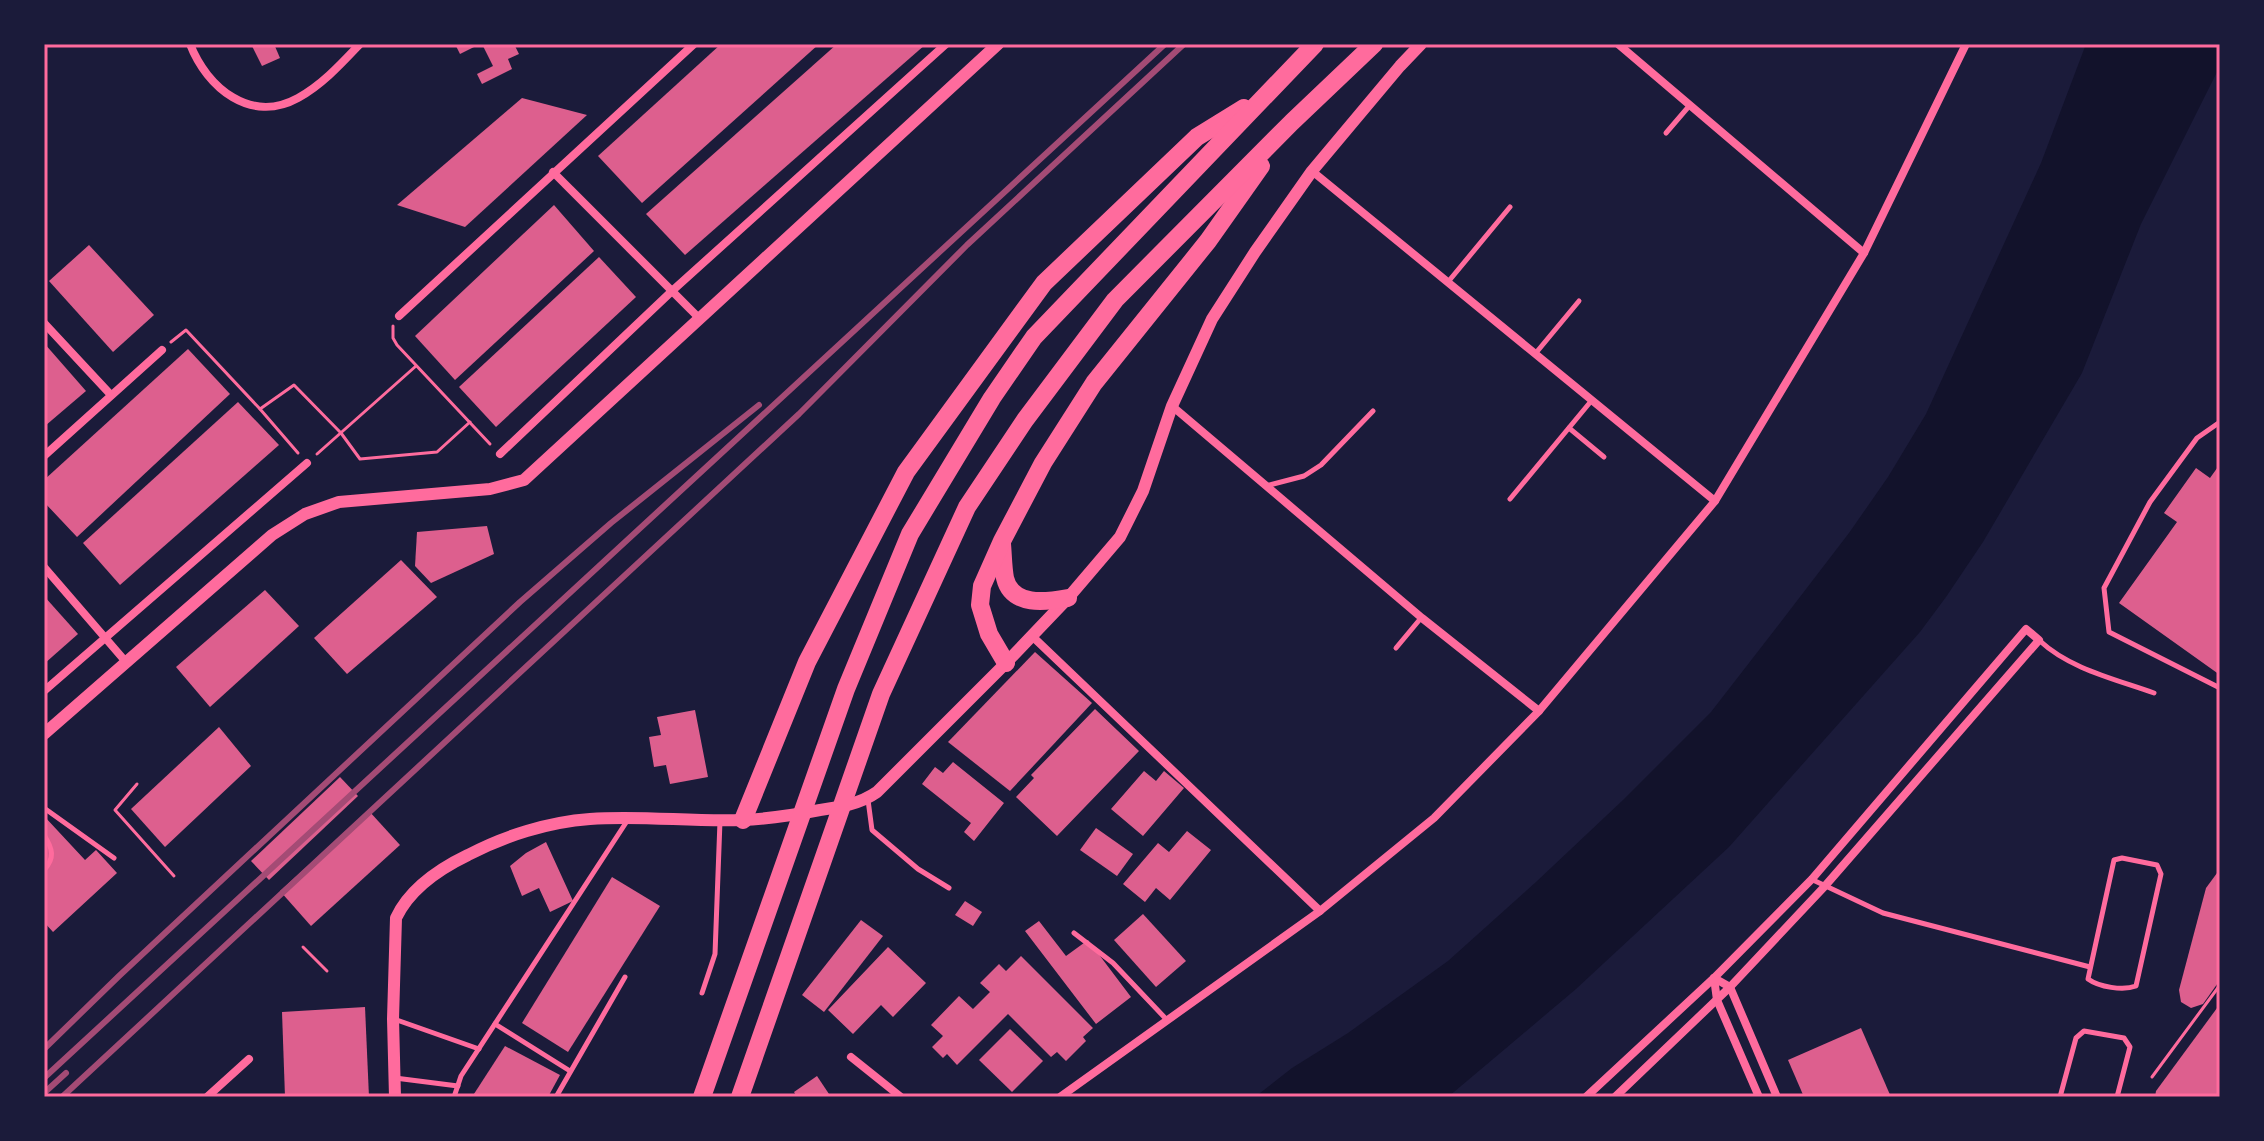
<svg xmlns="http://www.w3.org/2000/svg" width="2264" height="1141" font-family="'Space Grotesk',sans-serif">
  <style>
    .water { fill: #12122b }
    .building { fill: #dd5f8e }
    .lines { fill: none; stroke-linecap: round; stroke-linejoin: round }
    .path { stroke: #ff6b9d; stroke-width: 3 }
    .service { stroke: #ff6b9d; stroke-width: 5 }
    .minor { stroke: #ff6b9d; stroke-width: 8 }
    .tertiary { stroke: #ff6b9d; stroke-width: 12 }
    .motorway { stroke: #ff6b9d; stroke-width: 18 }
    .rail { stroke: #a44b75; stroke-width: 6 }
    .neatline { fill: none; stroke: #ff6b9d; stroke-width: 3 }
  </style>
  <rect width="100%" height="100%" fill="#1b1b3a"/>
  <path class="water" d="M 2086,44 L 2220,44 L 2220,66 L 2141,224 L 2082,373 L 1983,542 L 1946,597 L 1920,632 L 1729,847 L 1576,989 L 1448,1097 L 1255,1097 L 1292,1068 L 1348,1033 L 1448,961 L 1536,882 L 1623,800 L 1711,712 L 1780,623 L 1849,533 L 1888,477 L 1926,414 L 2041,163 Z"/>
  <g class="building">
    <path d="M 251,44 L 274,44 L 280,58 L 262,66 Z"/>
    <path d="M 455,44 L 480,44 L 460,54 Z"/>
    <path d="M 482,44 L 514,44 L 519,54 L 508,59 L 512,69 L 482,84 L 477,74 L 493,66 Z"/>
    <path d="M 721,44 L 819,44 L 642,203 L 598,156 Z"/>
    <path d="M 837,44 L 926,44 L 685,255 L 646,214 Z"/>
    <path d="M 522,98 L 587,115 L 465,227 L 397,205 Z"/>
    <path d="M 554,205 L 594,251 L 455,380 L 415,336 Z"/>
    <path d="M 89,245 L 154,315 L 113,352 L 49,281 Z"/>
    <path d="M 599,257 L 636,297 L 496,427 L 459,387 Z"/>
    <path d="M 44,343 L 86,391 L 45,426 L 44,424 Z"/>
    <path d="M 188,349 L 230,394 L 77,537 L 44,502 L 44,480 Z"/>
    <path d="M 238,402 L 279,445 L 120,585 L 83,543 Z"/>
    <path d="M 2220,464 L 2220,675 L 2119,603 L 2177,522 L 2164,513 L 2196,468 L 2210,478 Z"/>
    <path d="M 487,526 L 494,554 L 431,583 L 415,566 L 417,532 Z"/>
    <path d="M 401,560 L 437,597 L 347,674 L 314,638 Z"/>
    <path d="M 265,590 L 299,626 L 210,707 L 176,667 Z"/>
    <path d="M 44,596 L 78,634 L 44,664 Z"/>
    <path d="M 1035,652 L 1092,703 L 1010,791 L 948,742 Z"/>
    <path d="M 1095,709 L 1139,751 L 1057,836 L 1016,797 L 1034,778 L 1031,775 Z"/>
    <path d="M 695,710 L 708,777 L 670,784 L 666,765 L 654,767 L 649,737 L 661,735 L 657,717 Z"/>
    <path d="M 219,727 L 251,766 L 165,847 L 131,809 Z"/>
    <path d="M 953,762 L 1004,803 L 974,841 L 964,832 L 971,823 L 922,784 L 935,767 L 943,773 Z"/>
    <path d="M 1144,771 L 1156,781 L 1164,771 L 1184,788 L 1143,836 L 1111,809 Z"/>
    <path d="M 340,777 L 358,796 L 269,880 L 251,861 Z"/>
    <path d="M 369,811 L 400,845 L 311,926 L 280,891 Z"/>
    <path d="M 44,816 L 85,860 L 96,850 L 117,873 L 53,932 L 44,922 Z"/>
    <path d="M 1096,828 L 1133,854 L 1117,876 L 1080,850 Z"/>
    <path d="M 1187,831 L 1211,850 L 1170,900 L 1156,888 L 1145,902 L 1123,884 L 1158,843 L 1169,852 Z"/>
    <path d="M 546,842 L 573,901 L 550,912 L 539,888 L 522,896 L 510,866 L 526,853 Z"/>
    <path d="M 2220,869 L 2220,980 L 2203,1004 L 2191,1008 L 2181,1002 L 2179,990 L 2206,888 Z"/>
    <path d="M 612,877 L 660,906 L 568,1052 L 522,1023 Z"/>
    <path d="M 965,901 L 982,912 L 973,926 L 955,915 Z"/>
    <path d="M 1143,914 L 1186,961 L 1156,987 L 1114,940 Z"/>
    <path d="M 861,920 L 883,936 L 824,1012 L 802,995 Z"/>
    <path d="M 1039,921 L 1066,956 L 1088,940 L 1131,997 L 1096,1024 L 1025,931 Z"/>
    <path d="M 888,947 L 926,983 L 893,1017 L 881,1005 L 853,1034 L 828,1010 Z"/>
    <path d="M 1021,956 L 1093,1028 L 1083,1037 L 1086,1041 L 1066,1061 L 1057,1052 L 1051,1057 L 1008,1014 L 957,1065 L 947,1054 L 943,1058 L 932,1047 L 943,1036 L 931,1025 L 959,996 L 973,1009 L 990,992 L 980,983 L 999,964 L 1006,971 Z"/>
    <path d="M 2220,1004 L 2220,1097 L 2155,1097 L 2156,1091 Z"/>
    <path d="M 365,1007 L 369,1097 L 285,1097 L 282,1012 Z"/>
    <path d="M 1861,1028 L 1891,1097 L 1804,1097 L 1788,1060 Z"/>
    <path d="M 1010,1029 L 1043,1061 L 1012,1092 L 979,1060 Z"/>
    <path d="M 505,1046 L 560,1075 L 548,1097 L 472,1097 Z"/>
    <path d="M 817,1076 L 831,1097 L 797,1097 L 794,1092 Z"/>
  </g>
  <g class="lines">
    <g class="path">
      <path d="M 393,326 L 393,338 L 397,345 L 490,444"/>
      <path d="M 171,342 L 186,330 L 260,409 L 294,385 L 341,433 L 360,459 L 437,452 L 470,422"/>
      <path d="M 260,409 L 298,453"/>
      <path d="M 317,454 L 416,366"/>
      <path d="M 137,784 L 115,810 L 174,876"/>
      <path d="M 303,947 L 327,971"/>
      <path d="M 2152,1077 L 2220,985"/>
    </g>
    <g class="service">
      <path d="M 1666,133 L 1690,105"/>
      <path d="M 1448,282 L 1510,207"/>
      <path d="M 1535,354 L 1579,301"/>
      <path d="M 2220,422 L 2197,438 L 2150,502 L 2104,588 L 2109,632 L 2220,688"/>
      <path d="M 1569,428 L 1604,457"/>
      <path d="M 1266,486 L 1304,476 L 1321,465 L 1373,411"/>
      <path d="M 1510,499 L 1592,400"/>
      <path d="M 2040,641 C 2070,669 2115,679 2154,693"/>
      <path d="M 1396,648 L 1421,618"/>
      <path d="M 868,800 L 872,830 L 918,869 L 949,888"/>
      <path d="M 44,808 L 114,858"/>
      <path d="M 44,835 C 53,849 55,858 44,870"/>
      <path d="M 2122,858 L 2157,865 L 2161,874 L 2136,986 C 2123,991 2099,987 2088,979 L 2114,860 Z"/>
      <path d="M 1813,880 L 1883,913 L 2090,967"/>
      <path d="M 1074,933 L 1113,963 L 1167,1020"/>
      <path d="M 702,993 L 715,954 L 720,821"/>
      <path d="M 394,1019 L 479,1049"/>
      <path d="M 495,1024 L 570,1071"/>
      <path d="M 395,1078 L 458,1086"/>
      <path d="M 454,1097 L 461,1076 L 629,818"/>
      <path d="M 556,1097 L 625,977"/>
      <path d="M 2060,1097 L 2076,1038 L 2084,1031 L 2124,1038 L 2130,1047 L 2117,1097"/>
    </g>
    <g class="minor">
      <path d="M 190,44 C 207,88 251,124 298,98 C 322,85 342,63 360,44"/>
      <path d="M 1618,44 L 1864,253"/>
      <path d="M 1312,171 L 1715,501"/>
      <path d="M 553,172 L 700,319"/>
      <path d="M 399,316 L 694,44"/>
      <path d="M 44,323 L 111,395"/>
      <path d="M 1172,406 L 1422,618 L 1539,711"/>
      <path d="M 500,454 L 672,291 L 946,44"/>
      <path d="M 44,456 L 162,350"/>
      <path d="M 44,567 L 126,662"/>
      <path d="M 1032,636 L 1320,911"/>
      <path d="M 44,691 L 307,463"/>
      <path d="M 1714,978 L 1730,987 L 1777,1097"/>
      <path d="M 1714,978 L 1717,1000 L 1759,1097"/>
      <path d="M 851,1057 L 901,1097"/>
      <path d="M 207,1097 L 249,1059"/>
      <path d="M 1060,1097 L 1320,911 L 1434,818 L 1539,711 L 1715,501 L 1864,253 L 1966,44"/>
      <path d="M 1586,1097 L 1714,978 L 1812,879 L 2026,629 L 2039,640 L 1825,886 L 1730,987 L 1615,1097"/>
    </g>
    <g class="tertiary">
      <path d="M 44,734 L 272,535 L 305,514 L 339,502 L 490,489 L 524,480 L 998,44"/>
      <path d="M 395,1097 L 393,1019 L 396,918 C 410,888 439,869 468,855 C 504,836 548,822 590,819 C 640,815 691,822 742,820 C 768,819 794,815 820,810 C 840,807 860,804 877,792 L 1006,663 L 1068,598 L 1120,537 L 1143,491 L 1172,406 L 1212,319 L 1255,252 L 1312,171 L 1400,66 L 1421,44"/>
    </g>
    <g class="motorway">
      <path d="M 1002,544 C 1003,555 1003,567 1005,578 C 1012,607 1046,602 1068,598"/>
      <path d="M 1006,663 L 989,634 L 980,605 L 982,586 L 1002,541 L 1043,463 L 1094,383 L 1208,241 L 1261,166"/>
      <path d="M 743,820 L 807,662 L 906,472 L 1044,283 L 1197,137 L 1244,108"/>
      <path d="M 702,1097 L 846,689 L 910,534 L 992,398 L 1034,337 L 1315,44"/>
      <path d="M 740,1097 L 881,694 L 967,507 L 1025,420 L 1115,300 L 1292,122 L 1374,44"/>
    </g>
    <g class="rail">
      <path d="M 44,1049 L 119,976 L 520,602 L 611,523 L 759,405"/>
      <path d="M 44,1078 L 1165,44"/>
      <path d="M 44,1093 L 66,1073"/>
      <path d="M 62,1097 L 799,414 L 967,245 L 1184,44"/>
    </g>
  </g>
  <rect width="2264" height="1141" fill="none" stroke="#1b1b3a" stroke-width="92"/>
  <rect x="46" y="46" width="2172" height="1049" class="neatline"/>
</svg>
